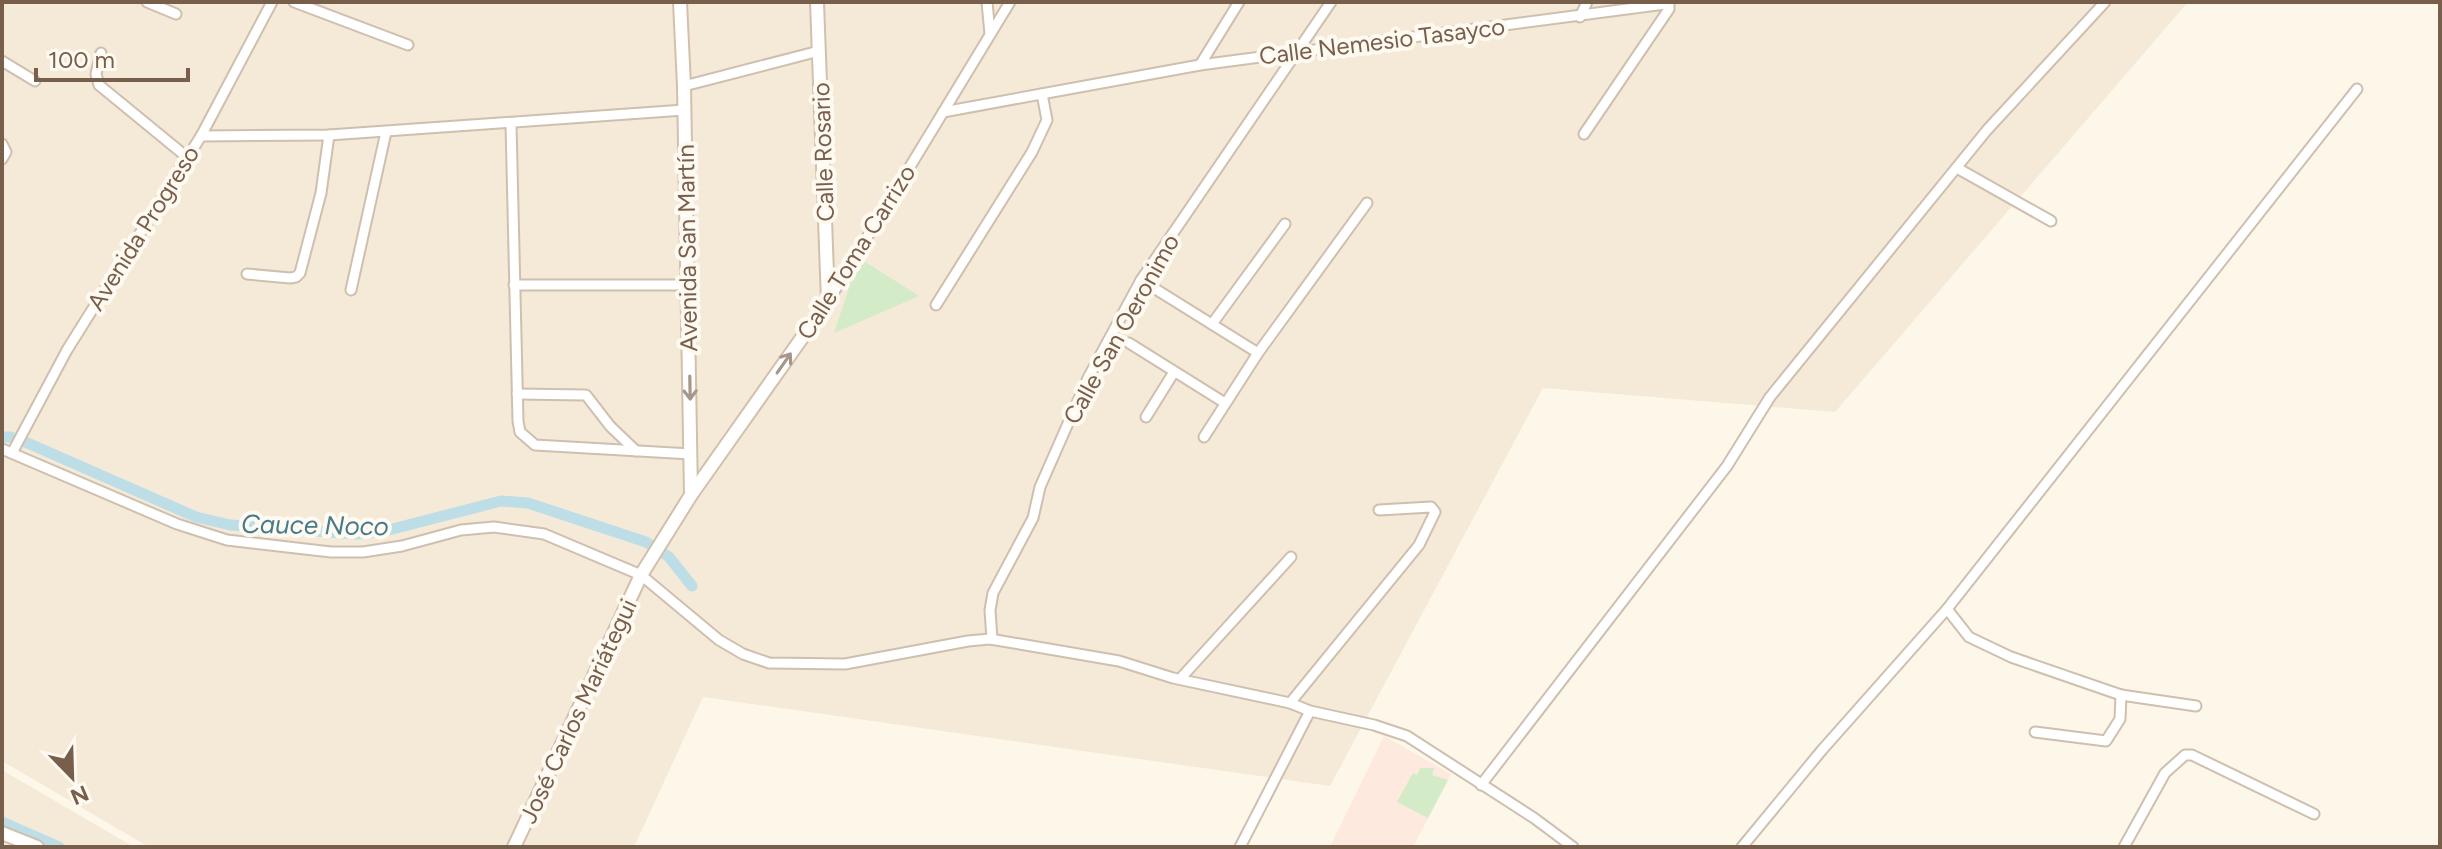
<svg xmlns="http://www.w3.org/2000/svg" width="2442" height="849" font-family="Figtree,sans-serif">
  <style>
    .residential { fill: #f5e9d8 }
    .commercial { fill: #fde9de }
    .green { fill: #d3ebc7 }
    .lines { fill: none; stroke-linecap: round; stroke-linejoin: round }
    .canal { stroke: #bddee7; stroke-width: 11 }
    .street-casing { stroke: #cfbfae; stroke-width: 13 }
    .secondary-casing { stroke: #d2c0ac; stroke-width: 16 }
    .street { stroke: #fff; stroke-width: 9 }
    .secondary { stroke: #fff; stroke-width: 12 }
    .oneway { stroke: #a7978b }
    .labels { text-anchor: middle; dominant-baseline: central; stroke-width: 8; stroke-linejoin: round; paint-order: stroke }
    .street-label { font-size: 24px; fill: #785f4c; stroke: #fffaf1 }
    .water-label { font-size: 26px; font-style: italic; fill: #467b8b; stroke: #fffaf1 }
  </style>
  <rect width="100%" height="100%" fill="#fdf7ea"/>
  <g class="residential">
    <path d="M 2,2 L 2188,2 L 1835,412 L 1543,388 L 1330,786 L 703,697 L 634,847 L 149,847 L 2,761 Z"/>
    <path d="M 2,770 L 134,847 L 2,847 Z"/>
  </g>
  <path class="commercial" d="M 1384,736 L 1451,774 L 1413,847 L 1330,847 Z"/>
  <g class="green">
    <path d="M 859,258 L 919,296 L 834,333 Z"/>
    <path d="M 1420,768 L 1434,768 L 1432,775 L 1448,780 L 1428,818 L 1397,802 L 1413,773 L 1417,775 Z"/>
  </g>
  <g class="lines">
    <g class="canal">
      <path d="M 2,437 L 11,437"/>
      <path d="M 23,441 L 196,517 L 230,525 L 356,534 L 381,532 L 501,501 L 528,503 L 646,542 L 669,557 L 692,586"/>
      <path d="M 2,822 L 59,847"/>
    </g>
    <g class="street-casing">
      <g id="street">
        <path d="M 147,2 L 176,14"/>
        <path d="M 294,2 L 408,45"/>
        <path d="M 987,2 L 990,34"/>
        <path d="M 1580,17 L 1587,2"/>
        <path d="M 101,53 L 96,74 L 99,85 L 188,158"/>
        <path d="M 2,61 L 35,81"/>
        <path d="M 1200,65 L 1239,2"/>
        <path d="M 684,86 L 819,51"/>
        <path d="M 943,112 L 1200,65 L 1665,4 L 1669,5 L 1669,9 L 1584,134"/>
        <path d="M 511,124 L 518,421 L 520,432 L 535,445 L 691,454"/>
        <path d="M 201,136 L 329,135 L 684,110"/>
        <path d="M 2,144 L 6,152 L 2,159"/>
        <path d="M 1957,168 L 2051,221"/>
        <path d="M 247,274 L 290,278 L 296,277 L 300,273 L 321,193 L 329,135"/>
        <path d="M 1141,280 L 1258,353"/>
        <path d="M 514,285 L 688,285"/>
        <path d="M 351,290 L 386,132"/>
        <path d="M 829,300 L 1010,2"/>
        <path d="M 936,305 L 1032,152 L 1047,120 L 1042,94"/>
        <path d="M 1212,324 L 1285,224"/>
        <path d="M 1129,343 L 1225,403"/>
        <path d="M 517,394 L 586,395 L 610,426 L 636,451"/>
        <path d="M 1146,417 L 1174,372"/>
        <path d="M 1204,437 L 1258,353 L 1367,203"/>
        <path d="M 2,449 L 177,524 L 227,540 L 331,552 L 363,552 L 402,546 L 461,530 L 494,527 L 544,534 L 641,575 L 719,640 L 743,654 L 769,663 L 845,664 L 968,641 L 990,639 L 1119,661 L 1173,678 L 1290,703 L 1310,711 L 1374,725 L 1407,736 L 1534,818 L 1573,847"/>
        <path d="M 12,453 L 67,350 L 201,136 L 272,2"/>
        <path d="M 1947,609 L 1969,637 L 2011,657 L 2121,695 L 2120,719 L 2106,741 L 2035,732"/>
        <path d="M 992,639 L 990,610 L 993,593 L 1033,518 L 1040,487 L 1088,378 L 1141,280 L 1331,2"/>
        <path d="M 1180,679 L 1291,557"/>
        <path d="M 2121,695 L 2196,706"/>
        <path d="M 1290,703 L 1419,545 L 1435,512 L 1431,507 L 1379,510"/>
        <path d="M 1481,785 L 1727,466 L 1770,397 L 1987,130 L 2105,2"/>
        <path d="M 1240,847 L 1310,711"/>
        <path d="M 1742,847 L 1822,750 L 1947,609 L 2357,89"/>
        <path d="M 2124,847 L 2165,773 L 2185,755 L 2192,755 L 2314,814"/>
      </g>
    </g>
    <g class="secondary-casing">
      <g id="secondary">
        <path d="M 680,2 L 684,86 L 691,495"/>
        <path d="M 2,833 L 37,847"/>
        <path d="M 514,847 L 641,575 L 691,495 L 828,301 L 817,2"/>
      </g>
    </g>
    <use href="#street" class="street"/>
    <use href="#secondary" class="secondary"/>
  </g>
  <defs><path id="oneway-shaft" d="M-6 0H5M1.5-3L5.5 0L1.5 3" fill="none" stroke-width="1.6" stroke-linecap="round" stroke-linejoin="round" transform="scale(2)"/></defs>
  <g class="oneway">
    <use href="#oneway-shaft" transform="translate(784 363) rotate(-55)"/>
    <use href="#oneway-shaft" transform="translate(690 388) rotate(89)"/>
  </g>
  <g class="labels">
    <g class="street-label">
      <text transform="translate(1382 41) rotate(-7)">Calle Nemesio Tasayco</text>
      <text transform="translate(823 152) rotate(-92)">Calle Rosario</text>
      <text transform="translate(143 228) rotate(-58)">Avenida Progreso</text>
      <text transform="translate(687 248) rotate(-91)">Avenida San Martín</text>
      <text transform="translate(856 252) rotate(-58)">Calle Toma Carrizo</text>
      <text transform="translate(1121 329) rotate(-61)">Calle San Oeronimo</text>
      <text transform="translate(578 711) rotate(-65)">José Carlos Mariátegui</text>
    </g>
    <g class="water-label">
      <text transform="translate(315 525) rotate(1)">Cauce Noco</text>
    </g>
  </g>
  <rect width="2442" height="849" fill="none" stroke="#785f4c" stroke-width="8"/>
  <g transform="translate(72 777) rotate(157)" stroke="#fffaf1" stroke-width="6" paint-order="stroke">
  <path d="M0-6L14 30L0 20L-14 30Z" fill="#785f4c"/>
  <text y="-12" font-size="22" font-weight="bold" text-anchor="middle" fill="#785f4c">N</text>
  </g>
  <path d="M36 68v12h152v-12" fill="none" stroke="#785f4c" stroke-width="4"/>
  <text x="48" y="68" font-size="24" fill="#785f4c" stroke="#fffaf1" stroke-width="6" paint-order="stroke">100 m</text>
</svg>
